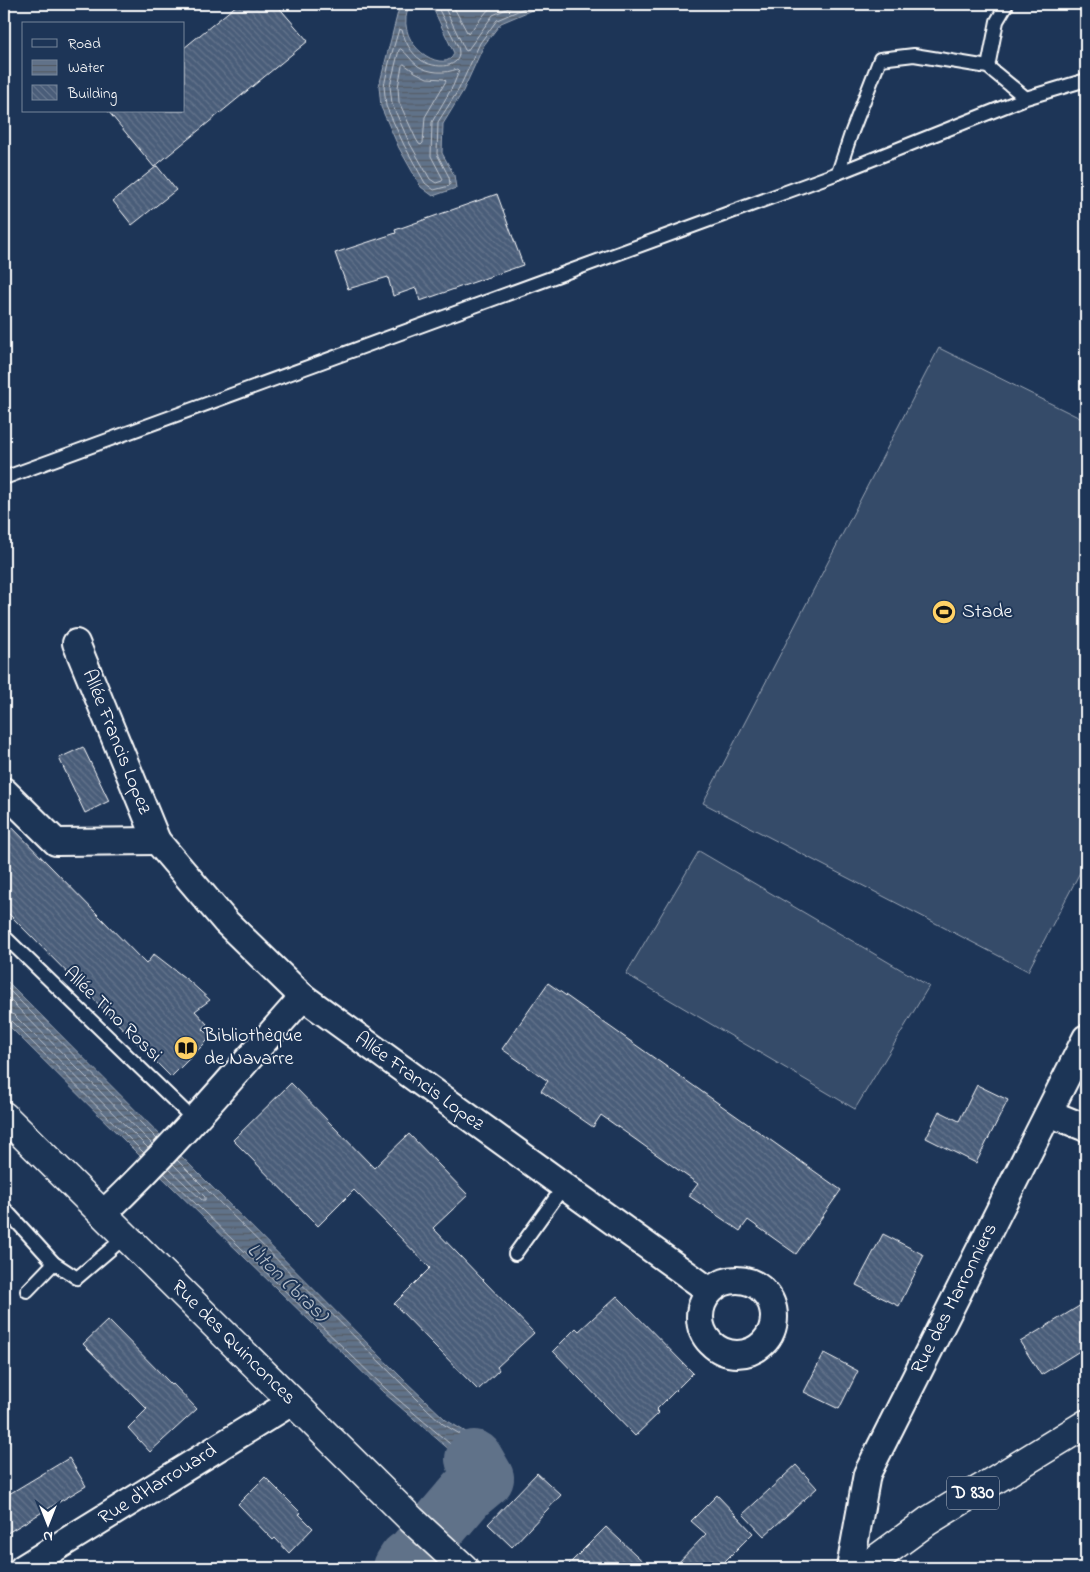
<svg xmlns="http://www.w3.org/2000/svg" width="1090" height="1572" font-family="'Indie Flower',sans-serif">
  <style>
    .grass { fill: #364b69; stroke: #9aa5b4 }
    .water { fill: url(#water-rules); stroke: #a0aab8 }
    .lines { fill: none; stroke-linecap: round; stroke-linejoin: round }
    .shore { stroke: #c0c7d0; stroke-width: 1 }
    .river { stroke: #617289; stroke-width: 58 }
    .building { fill: url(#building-back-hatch); stroke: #fff }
    .service-casing { stroke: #fff; stroke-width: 16 }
    .minor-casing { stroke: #fff; stroke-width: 30 }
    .tertiary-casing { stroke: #fff; stroke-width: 31 }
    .primary-casing { stroke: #fff; stroke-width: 31 }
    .service { stroke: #1d3557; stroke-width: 12 }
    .minor { stroke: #1d3557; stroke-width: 26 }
    .tertiary { stroke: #1d3557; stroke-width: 28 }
    .primary { stroke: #1d3557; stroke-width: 28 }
    .labels { text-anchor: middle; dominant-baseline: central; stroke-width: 4; stroke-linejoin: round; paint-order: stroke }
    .shield { fill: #1d3557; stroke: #bbc2cd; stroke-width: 1 }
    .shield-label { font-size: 19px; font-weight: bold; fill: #fff }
    .poi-label { font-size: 20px; fill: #fff; stroke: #1d3557; text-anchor: start }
    .street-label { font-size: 20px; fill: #fff; stroke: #1d3557 }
    .water-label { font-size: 21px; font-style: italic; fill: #b8c0ca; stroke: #1d3557 }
  </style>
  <defs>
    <pattern id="water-rules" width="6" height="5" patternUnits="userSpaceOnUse" patternTransform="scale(1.25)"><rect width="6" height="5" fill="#617289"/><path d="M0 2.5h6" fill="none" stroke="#555d67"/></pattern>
    <pattern id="building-back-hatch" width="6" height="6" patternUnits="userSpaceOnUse" patternTransform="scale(1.25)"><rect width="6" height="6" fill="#4a5d79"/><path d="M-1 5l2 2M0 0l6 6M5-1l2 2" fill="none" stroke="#65758d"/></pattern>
  </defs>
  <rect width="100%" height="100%" fill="#1d3557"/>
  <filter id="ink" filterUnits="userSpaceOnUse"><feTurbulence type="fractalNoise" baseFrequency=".02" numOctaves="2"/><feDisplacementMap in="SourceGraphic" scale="10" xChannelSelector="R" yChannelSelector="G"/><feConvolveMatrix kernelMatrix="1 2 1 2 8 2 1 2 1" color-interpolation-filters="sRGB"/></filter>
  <g filter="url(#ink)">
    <g class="grass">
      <path d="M 939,348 L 1086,421 L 1086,861 L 1028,971 L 703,803 Z"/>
      <path d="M 699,851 L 929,986 L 855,1109 L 626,974 Z"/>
    </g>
    <g class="water">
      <path d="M 400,4 L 410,4 C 390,45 447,77 454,53 L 431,4 L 546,4 L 501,23 L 484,45 L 463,91 L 443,124 L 442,153 L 454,175 L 456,188 L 433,196 L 421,187 L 399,148 L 381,107 L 379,86 Z"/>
      <path d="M 4,978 L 404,1380 L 446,1420 L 474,1437 L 485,1460 L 502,1475 L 453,1525 L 438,1511 L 474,1471 L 384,1393 L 135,1151 L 4,1021 Z"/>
      <path d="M 405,1546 L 420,1560 L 414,1568 L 385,1568 Z"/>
    </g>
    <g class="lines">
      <g class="shore">
        <path d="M 436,4 L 458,47 C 465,70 433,69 421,60 C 411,53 405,42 402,30 L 399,29 L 389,63 L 384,86 L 386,106 L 404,145 L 425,183 L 434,190 L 449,186 L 450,184 L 449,177 L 437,154 L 438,122 L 459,89 L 480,43 L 497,20 L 534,4"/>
        <path d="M 443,4 L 465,50 L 467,51 L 493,15 L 518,4"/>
        <path d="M 452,4 L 468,34 L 488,10 L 499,4"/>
        <path d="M 401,49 C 407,53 411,61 418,66 C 429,73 445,74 457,69 L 459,71 L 453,86 L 432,122 L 431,156 L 443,179 L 442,181 L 436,183 L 430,179 L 409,142 L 392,104 L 390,86 L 399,50 Z"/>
        <path d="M 404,64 L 415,72 L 427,78 L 444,79 L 446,81 L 425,117 L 423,143 L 421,145 L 419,144 L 416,139 L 399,102 L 398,87 L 402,66 Z"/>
        <path d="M 4,985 L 157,1139"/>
        <path d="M 4,994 L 152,1144"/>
        <path d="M 4,1011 L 14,1015 L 148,1148"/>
        <path d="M 4,1018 L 9,1019 L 144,1153"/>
        <path d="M 169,1169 L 202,1200 L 205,1200 L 205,1197 L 173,1164"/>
        <path d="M 164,1173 L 387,1390 L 477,1467 L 478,1471 L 477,1475 L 446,1510 L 451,1517 L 454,1517 L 494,1476 L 481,1463 L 470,1440 L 443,1424 L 426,1408 L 177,1160"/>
      </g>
      <path class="river" d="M 402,1568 L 407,1560 L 414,1555 L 467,1493 L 485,1478 L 474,1459"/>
    </g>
    <g class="building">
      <path d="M 238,4 L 276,4 L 308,41 L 154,167 L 108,111 L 184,111 L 184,48 Z"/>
      <path d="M 157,166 L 176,190 L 132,225 L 113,201 Z"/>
      <path d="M 497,194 L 523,265 L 420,301 L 416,288 L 393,296 L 388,277 L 348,289 L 335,253 L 396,233 L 395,230 Z"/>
      <path d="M 83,747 L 109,801 L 85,813 L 59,758 Z"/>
      <path d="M 4,819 L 146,964 L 154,954 L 189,981 L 210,1000 L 195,1011 L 207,1024 L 203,1029 L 211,1037 L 171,1077 L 4,909 Z"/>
      <path d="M 548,983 L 841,1190 L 796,1254 L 748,1220 L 740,1231 L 689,1196 L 698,1184 L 601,1115 L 593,1127 L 541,1091 L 548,1081 L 502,1049 Z"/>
      <path d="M 291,1083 L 374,1168 L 409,1134 L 468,1195 L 433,1228 L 534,1333 L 497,1367 L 499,1370 L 478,1390 L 394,1304 L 430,1268 L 354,1190 L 318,1226 L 233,1140 Z"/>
      <path d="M 977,1085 L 1008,1100 L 976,1163 L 926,1138 L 939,1111 L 959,1121 Z"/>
      <path d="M 883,1234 L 924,1255 L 899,1306 L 856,1285 Z"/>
      <path d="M 617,1296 L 693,1373 L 656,1410 L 659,1413 L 635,1436 L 553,1351 L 576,1328 L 579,1331 Z"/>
      <path d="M 1086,1302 L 1086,1347 L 1041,1375 L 1020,1342 Z"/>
      <path d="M 108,1320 L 172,1385 L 173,1384 L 197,1409 L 150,1452 L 128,1428 L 147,1409 L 83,1344 Z"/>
      <path d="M 824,1353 L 858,1371 L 839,1409 L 804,1392 Z"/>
      <path d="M 69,1458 L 86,1486 L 4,1535 L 4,1497 Z"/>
      <path d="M 796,1465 L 817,1488 L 764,1536 L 743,1514 Z"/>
      <path d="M 537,1473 L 561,1495 L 512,1547 L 488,1524 Z"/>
      <path d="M 265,1477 L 301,1513 L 299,1514 L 313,1528 L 289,1553 L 275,1538 L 273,1540 L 238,1504 Z"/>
      <path d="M 717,1495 L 753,1533 L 718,1568 L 673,1568 L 706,1534 L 691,1521 Z"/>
      <path d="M 606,1527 L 650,1568 L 565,1568 Z"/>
    </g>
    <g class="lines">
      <g class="service-casing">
        <g id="service">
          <path d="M 988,67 L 997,21 L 1007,4"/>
          <path d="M 1026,98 L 988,67 L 914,55 L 880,59 L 851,134 L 838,173 L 1026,98 L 1086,80"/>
          <path d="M 4,478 L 838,173"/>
          <path d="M 4,936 L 194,1120"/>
          <path d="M 4,1208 L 54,1263 L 77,1278 L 125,1237"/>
          <path d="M 515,1254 L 564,1186"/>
          <path d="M 27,1291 L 54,1263"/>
        </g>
      </g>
      <g class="minor-casing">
        <g id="minor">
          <path d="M 76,643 L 157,841 L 226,922 L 303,997 L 564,1186 L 710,1291"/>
          <path d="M 4,791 L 56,842 L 157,841"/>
          <path d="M 1049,1113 L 1086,1128"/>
          <path d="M 104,1213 C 175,1146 238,1070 303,997"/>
          <circle cx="737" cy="1317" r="37"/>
          <path d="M 23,1568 L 292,1402"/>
          <path d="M 850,1568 L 867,1474 L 1086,1038"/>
        </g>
      </g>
      <g class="tertiary-casing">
        <path id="tertiary" d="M 4,1116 L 412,1520 L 464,1568"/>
      </g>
      <g class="primary-casing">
        <path id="primary" d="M 864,1568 L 928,1521 L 1086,1424"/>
      </g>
      <use href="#service" class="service"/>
      <use href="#minor" class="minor"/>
      <use href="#tertiary" class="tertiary"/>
      <use href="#primary" class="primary"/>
    </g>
  </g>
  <defs>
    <g id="stadium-disc" transform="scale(1.25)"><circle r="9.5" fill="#ffd166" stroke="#1d3557"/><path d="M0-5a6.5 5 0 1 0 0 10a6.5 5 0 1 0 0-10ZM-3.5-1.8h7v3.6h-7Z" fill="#111"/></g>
    <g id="library-disc" transform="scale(1.25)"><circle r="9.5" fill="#ffd166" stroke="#1d3557"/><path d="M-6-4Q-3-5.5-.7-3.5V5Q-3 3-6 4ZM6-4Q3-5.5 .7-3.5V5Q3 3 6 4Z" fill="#111"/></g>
  </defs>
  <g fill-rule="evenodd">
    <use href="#stadium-disc" x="944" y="612"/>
    <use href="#library-disc" x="186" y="1048"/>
  </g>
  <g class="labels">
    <rect class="shield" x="947" y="1476.5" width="52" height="33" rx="4"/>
    <g class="shield-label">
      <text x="973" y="1493">D 830</text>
    </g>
    <g class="poi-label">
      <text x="962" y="612">Stade</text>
      <text x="204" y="1036">Bibliothèque<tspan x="204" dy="23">de Navarre</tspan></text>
    </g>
    <g class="street-label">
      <text transform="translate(116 742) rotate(68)">Allée Francis Lopez</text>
      <text transform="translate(112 1015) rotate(44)">Allée Tino Rossi</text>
      <text transform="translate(419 1082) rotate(36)">Allée Francis Lopez</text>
      <text transform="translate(955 1299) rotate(-63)">Rue des Marronniers</text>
      <text transform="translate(233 1343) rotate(45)">Rue des Quinconces</text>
      <text transform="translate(158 1485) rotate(-32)">Rue d'Harrouard</text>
    </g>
    <g class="water-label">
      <text transform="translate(287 1283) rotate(44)">L'Iton (bras)</text>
    </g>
  </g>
  <rect width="1090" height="1572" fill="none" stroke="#1d3557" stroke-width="20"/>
  <rect x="10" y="10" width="1070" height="1552" fill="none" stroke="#fff" stroke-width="2" filter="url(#ink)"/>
  <rect x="22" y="22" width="162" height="90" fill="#1d3557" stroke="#77869a"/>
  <rect x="32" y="39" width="25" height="8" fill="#1d3557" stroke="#77869a"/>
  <text x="68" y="48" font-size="15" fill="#ffffff">Road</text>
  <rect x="32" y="60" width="25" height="15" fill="url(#water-rules)" stroke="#77869a"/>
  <text x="68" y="72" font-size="15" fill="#ffffff">Water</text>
  <rect x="32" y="85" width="25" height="15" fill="url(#building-back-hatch)" stroke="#77869a"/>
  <text x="68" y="98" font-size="15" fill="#ffffff">Building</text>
  <g transform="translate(48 1524) rotate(180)" stroke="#1d3557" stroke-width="4" paint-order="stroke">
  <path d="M0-4L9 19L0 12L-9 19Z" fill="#ffffff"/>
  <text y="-8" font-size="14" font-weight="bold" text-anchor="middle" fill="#ffffff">N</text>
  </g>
</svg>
